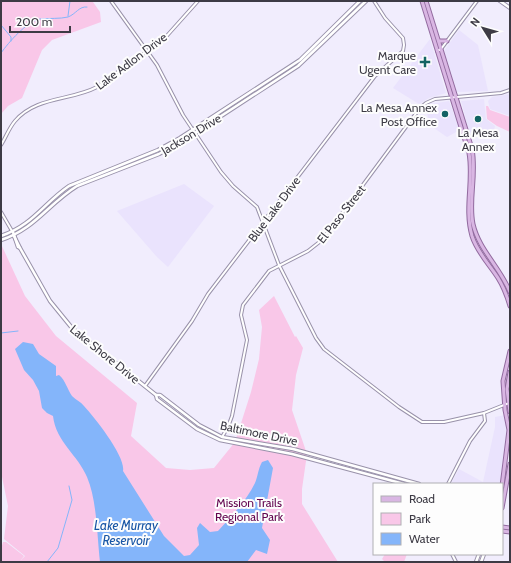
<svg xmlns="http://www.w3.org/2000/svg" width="511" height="563" font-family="Cabin,sans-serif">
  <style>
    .built { fill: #eae3fd }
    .green { fill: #f9c7e8 }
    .water { fill: #84b5fa }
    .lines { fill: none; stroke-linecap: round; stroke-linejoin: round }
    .stream { stroke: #84b5fa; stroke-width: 1 }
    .tertiary-casing { stroke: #9992aa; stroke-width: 4 }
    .secondary-casing { stroke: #9992aa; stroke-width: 4.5 }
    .primary-casing { stroke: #926b9f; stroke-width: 5 }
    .tertiary { stroke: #fff; stroke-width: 2 }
    .secondary { stroke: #fff; stroke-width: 2.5 }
    .primary { stroke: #d9b6e3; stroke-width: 3 }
    .poi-dot { fill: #136363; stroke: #fdfdfd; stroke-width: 1.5 }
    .labels { text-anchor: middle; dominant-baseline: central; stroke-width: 4; stroke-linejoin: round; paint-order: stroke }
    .poi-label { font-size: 12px; fill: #3d3b45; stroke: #fdfdfd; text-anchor: end }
    .street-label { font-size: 12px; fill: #3d3b45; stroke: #fdfdfd }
    .park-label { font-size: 12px; fill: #63054f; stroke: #fdfdfd }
    .water-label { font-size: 13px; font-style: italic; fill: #1755a5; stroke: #fdfdfd }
  </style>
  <rect width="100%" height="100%" fill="#f1edfd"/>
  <g class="built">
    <path d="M 459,30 L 478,45 L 488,91 L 457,92 L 444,51 Z"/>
    <path d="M 430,39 L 446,93 L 429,98 L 419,104 L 393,88 Z"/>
    <path d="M 510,94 L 510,116 L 490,109 L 488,101 L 492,97 Z"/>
    <path d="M 484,99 L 486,119 L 495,126 L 493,135 L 484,135 L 471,139 L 461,101 Z"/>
    <path d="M 449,101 L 460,130 L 447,137 L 431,126 L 425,107 L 430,104 Z"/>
    <path d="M 184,184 L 214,206 L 168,267 L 157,257 L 117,211 Z"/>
    <path d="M 505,415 L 507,431 L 500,484 L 451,484 L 459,469 L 483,482 L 495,427 L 495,417 Z"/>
  </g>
  <g class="green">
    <path d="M 1,1 L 93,2 L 100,12 L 101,22 L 52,40 L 42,50 L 22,98 L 8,106 L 1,114 Z"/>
    <path d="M 486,106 L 488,106 L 490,110 L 510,117 L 510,132 L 497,126 L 487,119 Z"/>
    <path d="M 1,244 L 25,296 L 56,336 L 137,403 L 131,436 L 166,468 L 190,470 L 214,468 L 235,442 L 251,392 L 259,359 L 262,327 L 259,310 L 274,296 L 295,337 L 296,336 L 303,348 L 296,375 L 292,410 L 307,454 L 302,489 L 302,504 L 338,562 L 1,562 L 1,549 L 3,542 L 6,542 L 24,556 L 21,560 L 25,556 L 4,539 L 8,506 L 1,472 Z"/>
    <path d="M 385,554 L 407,554 L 404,562 L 385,562 L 382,559 Z"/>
  </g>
  <path class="water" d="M 23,342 L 33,344 L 39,354 L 56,366 L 56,376 L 59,375 C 66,381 67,389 72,396 C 76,400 81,402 84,406 C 95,418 126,457 123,471 L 164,536 L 184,556 L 190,555 L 199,545 L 197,528 L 200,523 L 210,532 L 218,531 C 232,516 246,501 255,483 C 258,476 258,469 262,462 L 268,460 L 273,468 L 262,528 L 270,540 L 267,554 L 256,550 L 247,562 L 100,562 C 97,536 97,500 87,477 C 78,455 56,442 53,416 L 47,413 L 42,408 L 39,391 L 33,380 L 24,370 L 15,349 Z"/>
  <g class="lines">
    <g class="stream">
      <path d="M 68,16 L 70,1"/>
      <path d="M 1,25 L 11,37 L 11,41"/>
      <path d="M 1,53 C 9,42 26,22 40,19 C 49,18 60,19 68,17 C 76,14 79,6 87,7"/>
      <path d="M 1,333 L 18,331"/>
      <path d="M 47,562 L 58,548 L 72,500 L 69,486"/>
    </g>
    <g class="tertiary-casing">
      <g id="tertiary">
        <path d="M 111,1 L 157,65 L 183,115 L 221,172 L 233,186 L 257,207 L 279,265 L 316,338 L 324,349 L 399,407 L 422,422 L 444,422 L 484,413 L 509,403"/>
        <path d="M 437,51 L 441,49 L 477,1"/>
        <path d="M 1,145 C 6,137 9,128 15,121 C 36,96 71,101 97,87 L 164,39 L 198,1"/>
        <path d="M 1,212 L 12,231"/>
        <path d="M 145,386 L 192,321 L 208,294 L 375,76 L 403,51 L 404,45 L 403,38 L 385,18 L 374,1"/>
        <path d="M 222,437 L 228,427 L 232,416 L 247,340 L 241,315 L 243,305 L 269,271 L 308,251 L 322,240 L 420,108 L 426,103 L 435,99 L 501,93 L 510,90"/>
        <path d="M 448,484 L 470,441 L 485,421 L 484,413"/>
        <path d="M 452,554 L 456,562"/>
      </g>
    </g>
    <g class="secondary-casing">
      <g id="secondary">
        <path d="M 500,1 L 510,8"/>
        <path d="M 13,232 L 18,247 L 20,248 L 50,301 L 72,328 L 156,395 L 157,399 L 197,429 L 220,440 L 292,454 L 404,484"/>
        <path d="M 1,236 C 33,225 43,204 69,186 L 158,150 L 180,138 L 300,60 L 360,1"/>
        <path d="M 14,236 L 20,248"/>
        <path d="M 1,240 C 35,229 48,204 77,186 L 159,154 L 192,135 L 298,66 L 366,1"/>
        <path d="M 156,395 L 160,395 L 199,425 L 222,437 L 293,449 L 419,484"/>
        <path d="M 476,562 L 479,554"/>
        <path d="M 481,562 L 484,554"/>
      </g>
    </g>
    <g class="primary-casing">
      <g id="primary">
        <path d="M 422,1 L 469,153 C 474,181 464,208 472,236 C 477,252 489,264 498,278 C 503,286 507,296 510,306"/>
        <path d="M 426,1 L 472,149 C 477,175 468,200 473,224 C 479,250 500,267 510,292"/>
        <path d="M 439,41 L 447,41"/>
        <path d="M 510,372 L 507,389 L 510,412"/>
        <path d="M 502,486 L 509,430 L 505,410 L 503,381 L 510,351"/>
        <path d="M 502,508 L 510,464"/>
        <path d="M 502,527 L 510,528"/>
        <path d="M 502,531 L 510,532"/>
      </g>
    </g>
    <use href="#tertiary" class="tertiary"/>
    <use href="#secondary" class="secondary"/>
    <use href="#primary" class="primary"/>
  </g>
  <g class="poi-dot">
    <path d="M423 56h4v4h4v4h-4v4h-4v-4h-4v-4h4z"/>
    <circle cx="445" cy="114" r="4"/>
    <circle cx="478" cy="119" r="4"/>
  </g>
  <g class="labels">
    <g class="poi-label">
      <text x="416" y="55">Marque<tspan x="416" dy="14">Ugent Care</tspan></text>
      <text x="437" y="107">La Mesa Annex<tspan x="437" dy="14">Post Office</tspan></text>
      <text x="478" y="132" text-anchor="middle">La Mesa<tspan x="478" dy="14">Annex</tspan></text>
    </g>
    <g class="street-label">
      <text transform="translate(131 61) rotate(-37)">Lake Adlon Drive</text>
      <text transform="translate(191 134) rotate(-31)">Jackson Drive</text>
      <text transform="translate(274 209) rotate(-53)">Blue Lake Drive</text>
      <text transform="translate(341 214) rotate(-52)">El Paso Street</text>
      <text transform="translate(105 354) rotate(39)">Lake Shore Drive</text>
      <text transform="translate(259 433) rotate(12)">Baltimore Drive</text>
    </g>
    <g class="park-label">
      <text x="249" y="502">Mission Trails<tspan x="249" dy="14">Regional Park</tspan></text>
    </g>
    <g class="water-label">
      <text x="126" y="525">Lake Murray<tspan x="126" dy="15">Reservoir</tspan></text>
    </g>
  </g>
  <rect width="511" height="563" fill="none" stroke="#3d3b45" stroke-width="4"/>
  <rect x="373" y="483" width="130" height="72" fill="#fdfdfd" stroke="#b0afb3"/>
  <rect x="381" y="496" width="20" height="6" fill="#d9b6e3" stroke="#b0afb3"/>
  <text x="409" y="503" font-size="12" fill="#3d3b45">Road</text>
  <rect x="381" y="513" width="20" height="12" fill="#f9c7e8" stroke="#b0afb3"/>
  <text x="409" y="523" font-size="12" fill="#3d3b45">Park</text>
  <rect x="381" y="533" width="20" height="12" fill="#84b5fa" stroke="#b0afb3"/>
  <text x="409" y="543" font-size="12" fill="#3d3b45">Water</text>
  <g transform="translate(483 28) rotate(307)" stroke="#fdfdfd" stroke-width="3" paint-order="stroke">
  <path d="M0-3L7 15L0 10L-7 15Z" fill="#3d3b45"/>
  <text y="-6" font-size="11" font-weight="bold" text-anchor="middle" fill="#3d3b45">N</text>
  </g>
  <path d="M10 26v6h60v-6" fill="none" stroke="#3d3b45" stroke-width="2"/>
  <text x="16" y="26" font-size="12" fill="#3d3b45" stroke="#fdfdfd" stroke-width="3" paint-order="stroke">200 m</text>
</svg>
